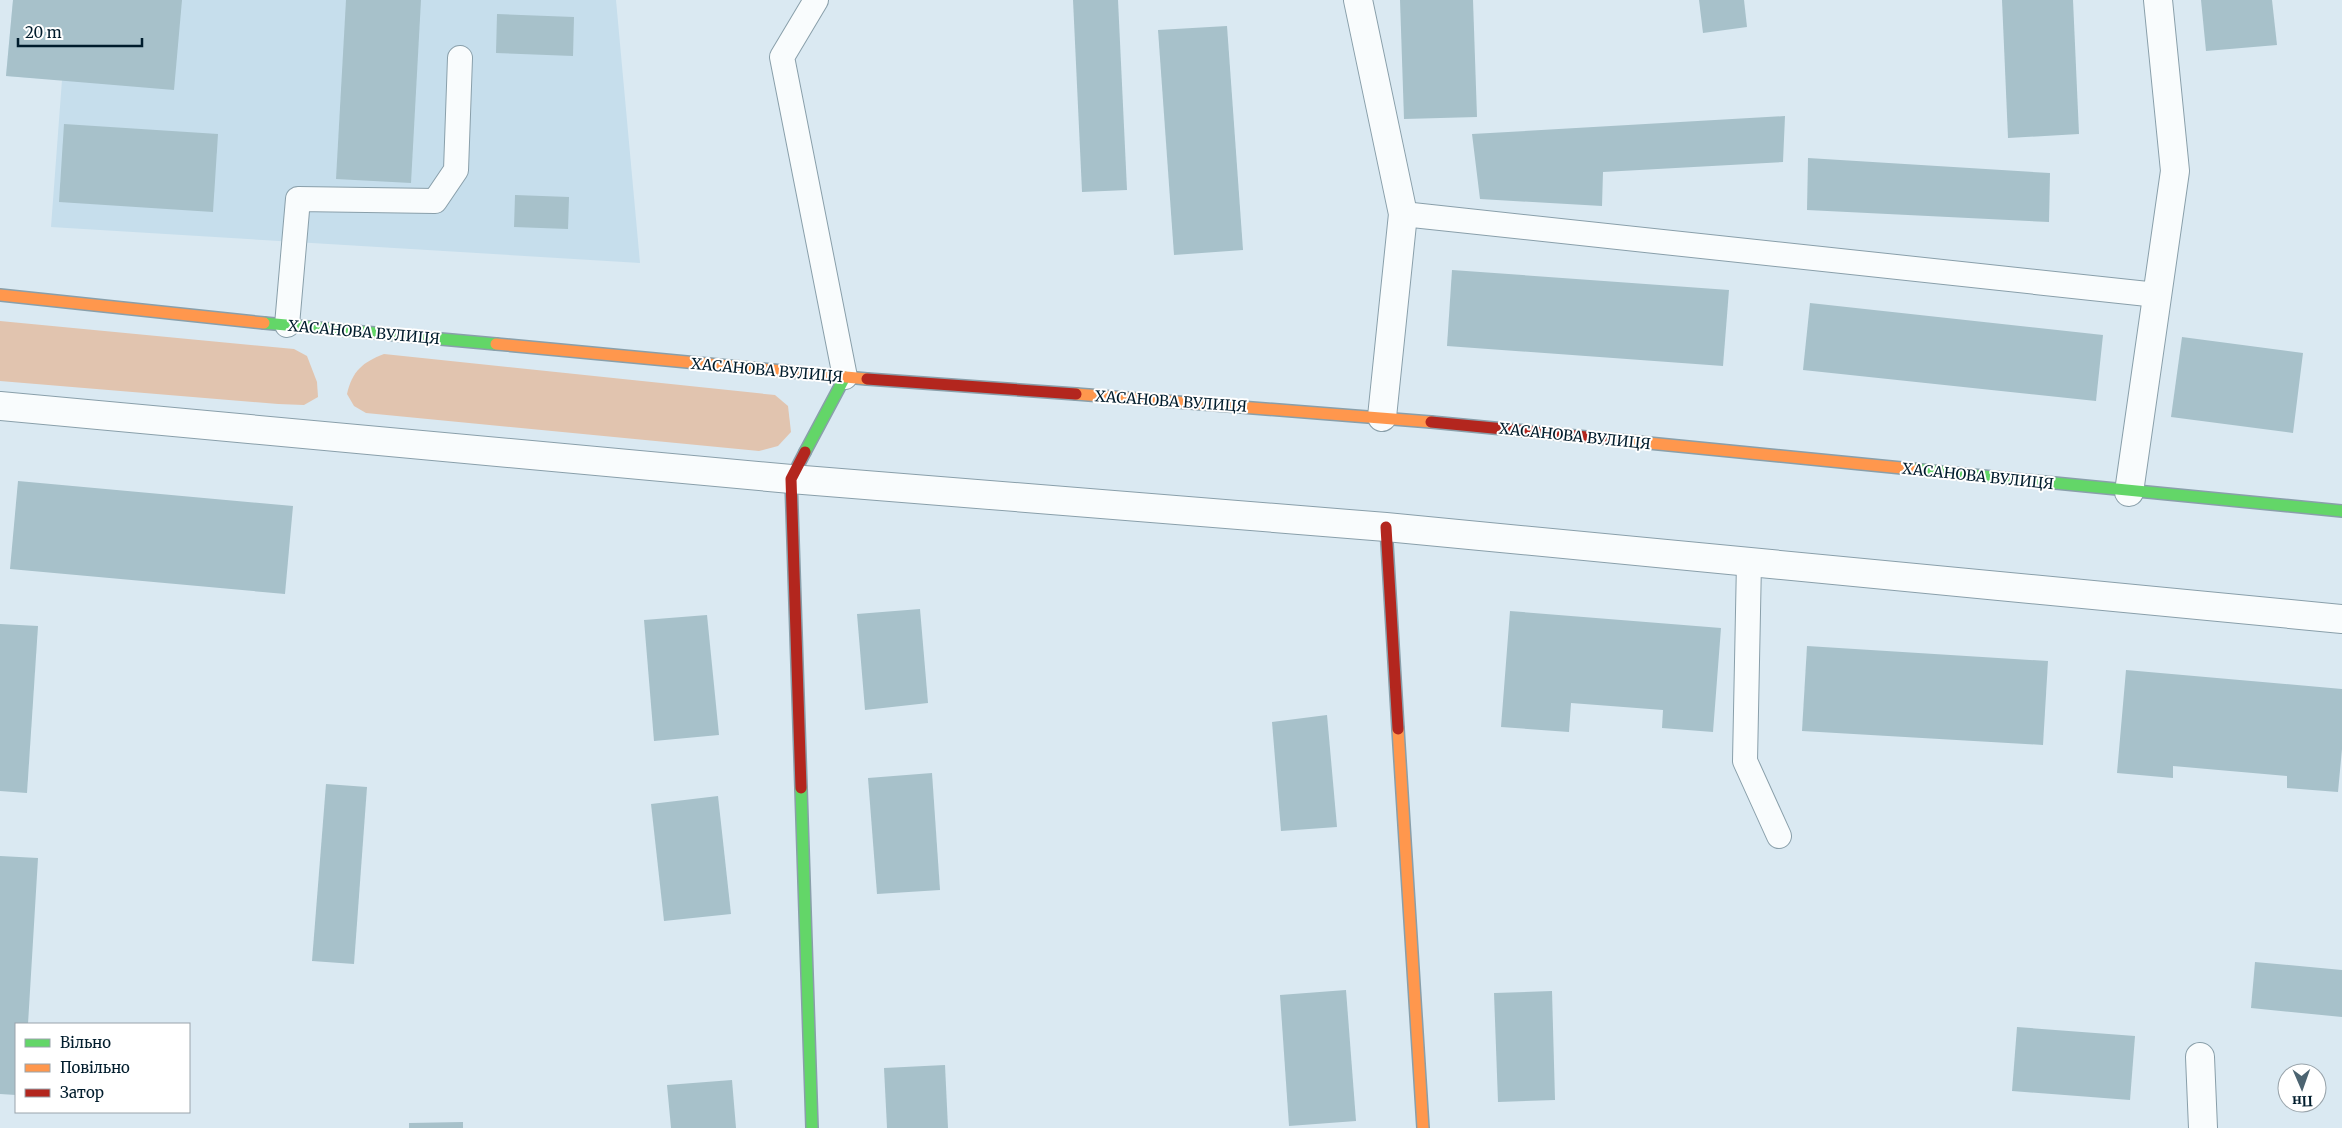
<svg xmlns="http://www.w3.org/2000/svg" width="2342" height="1128" font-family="Merriweather,serif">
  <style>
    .built { fill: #c6deec }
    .green { fill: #e1c4af }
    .building { fill: #a7c1ca }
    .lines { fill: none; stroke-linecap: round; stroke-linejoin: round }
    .lane-casing { stroke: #899faa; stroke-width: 26 }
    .street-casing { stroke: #899faa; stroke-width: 30 }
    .fast-casing { stroke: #899faa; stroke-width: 14 }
    .slow-casing { stroke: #899faa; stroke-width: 14 }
    .jam-casing { stroke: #899faa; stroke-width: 14 }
    .lane { stroke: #f9fcfd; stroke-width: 24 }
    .street { stroke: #f9fcfd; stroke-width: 28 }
    .fast { stroke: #63d668; stroke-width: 11 }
    .slow { stroke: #ff974d; stroke-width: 11 }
    .jam { stroke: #b3261e; stroke-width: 11 }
    .labels { text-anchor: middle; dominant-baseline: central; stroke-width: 4; stroke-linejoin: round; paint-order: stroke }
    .street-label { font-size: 15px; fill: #001c2c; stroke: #fff }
  </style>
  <rect width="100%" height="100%" fill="#dae9f2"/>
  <path class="built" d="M 13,0 L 616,0 L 640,263 L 51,227 L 62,80 L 6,76 Z"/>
  <g class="green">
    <path d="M 0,321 L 294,349 L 307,356 L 317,382 L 318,397 L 304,405 L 278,404 L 0,381 Z"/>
    <path d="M 384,354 L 775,395 L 788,406 L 791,432 L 778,446 L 759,451 L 366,413 L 354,406 L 347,394 C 352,371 363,362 384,354 Z"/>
  </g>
  <g class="building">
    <path d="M 13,0 L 182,0 L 174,90 L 6,76 Z"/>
    <path d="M 346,0 L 421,0 L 411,183 L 336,179 Z"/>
    <path d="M 1073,0 L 1118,0 L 1127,190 L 1082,192 Z"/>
    <path d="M 1400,0 L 1473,0 L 1477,117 L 1404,119 Z"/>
    <path d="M 1699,0 L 1744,0 L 1747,27 L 1703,33 Z"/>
    <path d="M 2002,0 L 2073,0 L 2079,134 L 2008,138 Z"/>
    <path d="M 2201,0 L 2272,0 L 2277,45 L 2206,51 Z"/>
    <path d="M 497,14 L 574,17 L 573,56 L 496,53 Z"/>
    <path d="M 1227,26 L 1243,250 L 1174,255 L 1158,30 Z"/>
    <path d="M 1785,116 L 1783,162 L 1603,172 L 1602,206 L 1480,199 L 1472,134 Z"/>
    <path d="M 64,124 L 218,134 L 213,212 L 59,202 Z"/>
    <path d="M 1808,158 L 2050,173 L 2049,222 L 1807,210 Z"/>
    <path d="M 515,195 L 569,197 L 568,229 L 514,227 Z"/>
    <path d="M 1452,270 L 1729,290 L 1723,366 L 1447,346 Z"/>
    <path d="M 1810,303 L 2103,335 L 2096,401 L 1803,370 Z"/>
    <path d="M 2182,337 L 2303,353 L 2293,433 L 2171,417 Z"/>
    <path d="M 18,481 L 293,506 L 285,594 L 10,569 Z"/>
    <path d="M 920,609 L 928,703 L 865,710 L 857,614 Z"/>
    <path d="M 1510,611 L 1721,628 L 1713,732 L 1662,728 L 1663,710 L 1571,703 L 1569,732 L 1501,727 Z"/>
    <path d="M 707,615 L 719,735 L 654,741 L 644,620 Z"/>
    <path d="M 0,624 L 38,626 L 27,793 L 0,791 Z"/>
    <path d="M 1807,646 L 2048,661 L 2043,745 L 1802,731 Z"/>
    <path d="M 2126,670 L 2342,689 L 2342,749 L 2338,792 L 2287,788 L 2287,776 L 2173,766 L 2173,778 L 2117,773 Z"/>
    <path d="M 1327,715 L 1337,827 L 1281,831 L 1272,722 Z"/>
    <path d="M 932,773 L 940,890 L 877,894 L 868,778 Z"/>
    <path d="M 326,784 L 367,787 L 354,964 L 312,961 Z"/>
    <path d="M 718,796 L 731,914 L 664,921 L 651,804 Z"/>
    <path d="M 0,856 L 38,858 L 28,1024 L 16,1024 L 16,1095 L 0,1094 Z"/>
    <path d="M 2255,962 L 2342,970 L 2342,1017 L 2251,1008 Z"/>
    <path d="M 1346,990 L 1356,1121 L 1289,1126 L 1280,995 Z"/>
    <path d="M 1552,991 L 1555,1100 L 1498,1102 L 1494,993 Z"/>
    <path d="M 2017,1027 L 2135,1036 L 2130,1100 L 2012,1091 Z"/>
    <path d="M 945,1065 L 948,1128 L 887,1128 L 884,1068 Z"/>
    <path d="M 732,1080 L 736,1128 L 671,1128 L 667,1085 Z"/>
    <path d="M 463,1122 L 463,1128 L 409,1128 L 409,1123 Z"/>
  </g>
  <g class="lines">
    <g class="lane-casing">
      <g id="lane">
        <path d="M 816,0 L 782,57 L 845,377"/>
        <path d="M 1403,214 L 2157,295"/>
        <path d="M 287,325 L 298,199 L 435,201 L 456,170 L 460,58"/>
        <path d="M 1749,562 L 1745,761 L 1779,836"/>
      </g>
    </g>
    <g class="street-casing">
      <g id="street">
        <path d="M 1358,0 L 1403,214 L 1382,417"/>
        <path d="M 0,406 L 791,479 L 1386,527 L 2342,619"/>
        <path d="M 2129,492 L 2175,171 L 2158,0"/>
        <path d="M 2200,1057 L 2203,1128"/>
      </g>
    </g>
    <g class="fast-casing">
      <g id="fast">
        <path d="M 264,323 L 496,344"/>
        <path d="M 805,452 L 845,377"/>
        <path d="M 1912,469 L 2342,511"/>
        <path d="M 801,788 L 812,1128"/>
      </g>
    </g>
    <g class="slow-casing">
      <g id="slow">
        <path d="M 0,295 L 264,323"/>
        <path d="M 496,344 L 867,379"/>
        <path d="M 1076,394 L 1431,422"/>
        <path d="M 1618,440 L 1912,469"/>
        <path d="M 1398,729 L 1423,1128"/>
      </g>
    </g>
    <g class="jam-casing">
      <g id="jam">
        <path d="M 867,379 L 1076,394"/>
        <path d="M 1431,422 L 1618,440"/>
        <path d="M 1386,527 L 1398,729"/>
        <path d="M 801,788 L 791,479 L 805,452"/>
      </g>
    </g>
    <use href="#lane" class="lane"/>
    <use href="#street" class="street"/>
    <use href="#fast" class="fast"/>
    <use href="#slow" class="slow"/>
    <use href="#jam" class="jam"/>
  </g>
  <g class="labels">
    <g class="street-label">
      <text transform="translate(364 332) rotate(5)">ХАСАНОВА ВУЛИЦЯ</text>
      <text transform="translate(767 370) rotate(5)">ХАСАНОВА ВУЛИЦЯ</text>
      <text transform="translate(1171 401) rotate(4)">ХАСАНОВА ВУЛИЦЯ</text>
      <text transform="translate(1575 436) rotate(6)">ХАСАНОВА ВУЛИЦЯ</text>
      <text transform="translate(1978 476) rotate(6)">ХАСАНОВА ВУЛИЦЯ</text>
    </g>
  </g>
  <rect x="15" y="1023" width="175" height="90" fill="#ffffff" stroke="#99a4ab"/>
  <rect x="25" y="1039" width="25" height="8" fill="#63d668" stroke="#99a4ab"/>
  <text x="60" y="1048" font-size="15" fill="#001c2c">Вільно</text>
  <rect x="25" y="1064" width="25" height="8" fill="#ff974d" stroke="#99a4ab"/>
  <text x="60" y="1073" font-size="15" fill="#001c2c">Повільно</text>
  <rect x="25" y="1089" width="25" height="8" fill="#b3261e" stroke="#99a4ab"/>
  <text x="60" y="1098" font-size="15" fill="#001c2c">Затор</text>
  <g transform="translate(2302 1088) rotate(178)"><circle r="24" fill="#ffffff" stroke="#99a4ab"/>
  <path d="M0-4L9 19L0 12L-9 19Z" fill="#4c6471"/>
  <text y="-8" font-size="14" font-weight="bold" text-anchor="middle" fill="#001c2c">Пн</text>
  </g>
  <path d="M18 38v8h124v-8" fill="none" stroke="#001c2c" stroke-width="2.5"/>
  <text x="25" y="38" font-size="15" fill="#001c2c" stroke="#ffffff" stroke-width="4" paint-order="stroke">20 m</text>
</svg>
